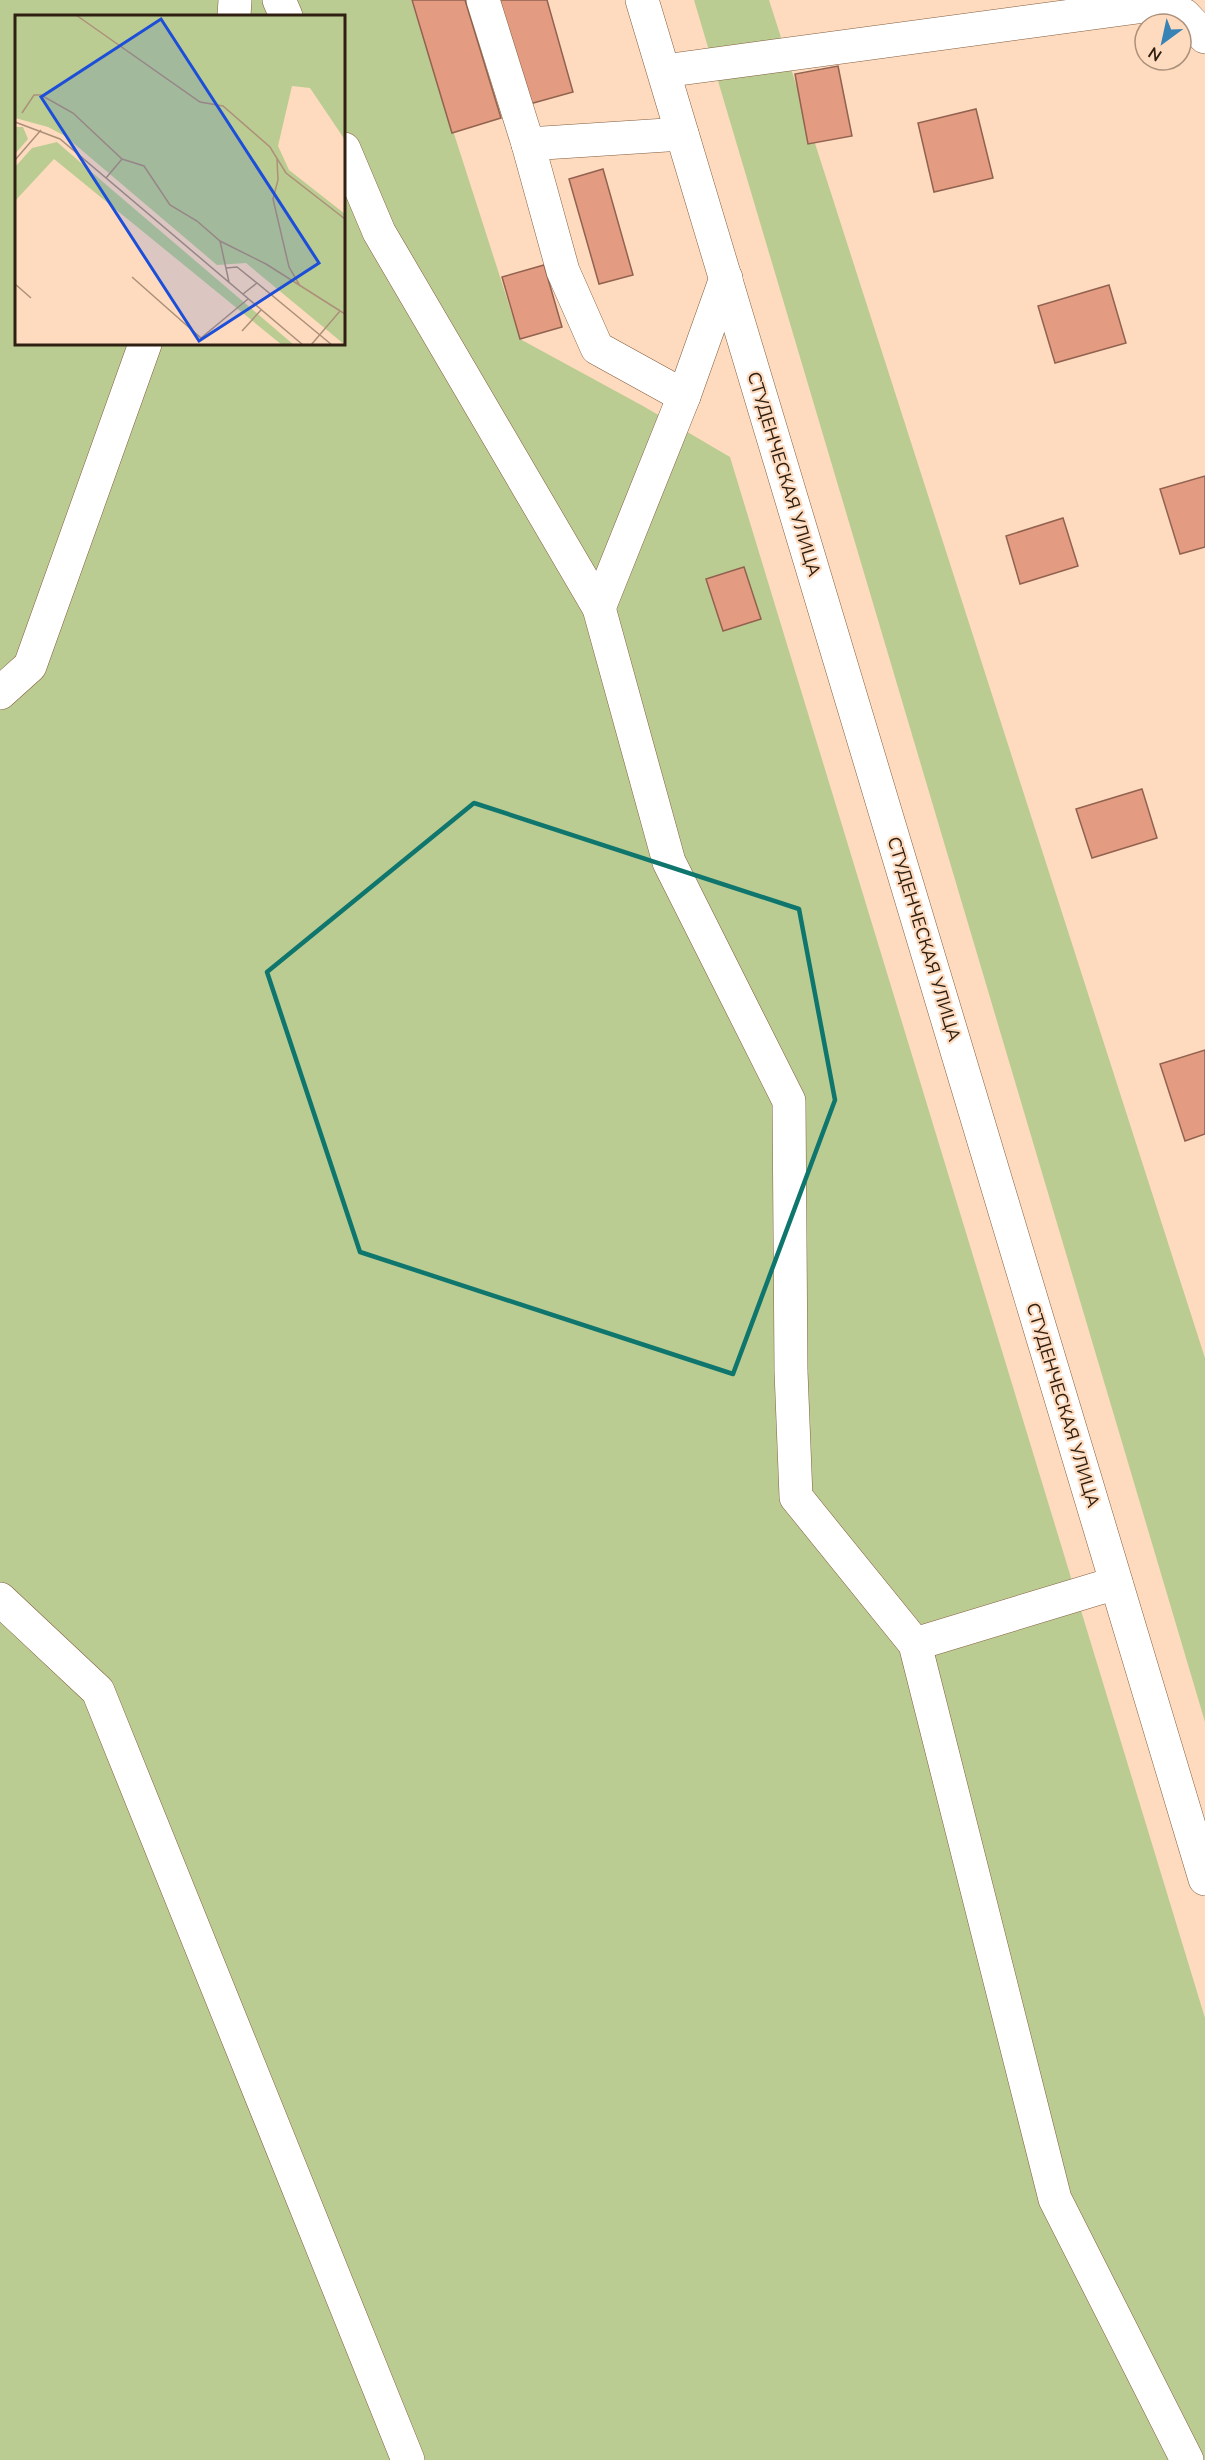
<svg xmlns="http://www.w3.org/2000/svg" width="1205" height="2460" font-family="'Nunito Sans',sans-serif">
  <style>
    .green { fill: #bbcc92; fill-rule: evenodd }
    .building { fill: #e39c81; stroke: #916250; stroke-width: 1.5 }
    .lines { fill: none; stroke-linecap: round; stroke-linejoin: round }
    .minor-casing { stroke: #835d3d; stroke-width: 34 }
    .major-casing { stroke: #835d3d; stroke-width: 34 }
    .minor { stroke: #fff; stroke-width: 33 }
    .major { stroke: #fff; stroke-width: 33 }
    .marked { fill: none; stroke: #0f766e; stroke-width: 4.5; stroke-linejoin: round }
    .labels { text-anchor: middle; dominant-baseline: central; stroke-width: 4.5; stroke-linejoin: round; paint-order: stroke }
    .street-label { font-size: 18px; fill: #302012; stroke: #fedbbf }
    .inset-road { fill: none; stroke: #ac907a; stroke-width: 1.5 }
    .view { fill: #1d4ed8; fill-opacity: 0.15; stroke: #1d4ed8; stroke-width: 3 }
    .inset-edge { fill: none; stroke: #302012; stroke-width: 3 }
  </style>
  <rect width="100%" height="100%" fill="#fedbbf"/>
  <g class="green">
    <path d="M 0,0 L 411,0 L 520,339 L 643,406 L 730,457 L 1205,2018 L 1205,2460 L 0,2460 ZM 16,16 L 344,16 L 344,344 L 16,344 Z"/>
    <path d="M 694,0 L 769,0 L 1205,1358 L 1205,1722 Z"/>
  </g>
  <g class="building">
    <path d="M 412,0 L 465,0 L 501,118 L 452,133 Z"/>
    <path d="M 498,0 L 547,0 L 573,92 L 526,105 Z"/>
    <path d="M 838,66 L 852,136 L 808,144 L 795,74 Z"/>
    <path d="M 976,109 L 993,178 L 934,192 L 918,123 Z"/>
    <path d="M 603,169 L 633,275 L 599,284 L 569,179 Z"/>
    <path d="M 544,265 L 562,327 L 520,339 L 502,277 Z"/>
    <path d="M 1109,285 L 1126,343 L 1055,363 L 1038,306 Z"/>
    <path d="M 1205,476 L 1205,547 L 1180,554 L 1160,489 Z"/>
    <path d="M 1063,518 L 1078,566 L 1020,584 L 1006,536 Z"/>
    <path d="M 744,567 L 761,619 L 723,631 L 706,579 Z"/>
    <path d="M 1142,789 L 1157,838 L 1092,858 L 1076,809 Z"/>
    <path d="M 1205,1050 L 1205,1134 L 1185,1141 L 1160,1064 Z"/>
  </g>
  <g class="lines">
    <g class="minor-casing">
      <g id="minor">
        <path d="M 279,0 L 286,16"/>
        <path d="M 483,0 L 528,144 L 682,134"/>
        <path d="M 234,16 L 235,0"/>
        <path d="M 664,71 L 1145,6 L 1184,15 L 1205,37"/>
        <path d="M 528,144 L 563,271 L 597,348 L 684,396"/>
        <path d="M 344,149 L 379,232 L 599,608 L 669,862 L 789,1101 L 791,1371 L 796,1497 L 915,1644 L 1055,2199 L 1187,2460"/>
        <path d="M 599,608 L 684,396 L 726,278"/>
        <path d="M 0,693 L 30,666 L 145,344"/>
        <path d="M 0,1599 L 98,1691 L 408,2460"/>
        <path d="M 915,1644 L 1116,1583"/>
      </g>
    </g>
    <g class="major-casing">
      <path id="major" d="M 642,0 L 1205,1879"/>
    </g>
    <use href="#minor" class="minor"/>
    <use href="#major" class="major"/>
  </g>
  <path class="marked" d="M 474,803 L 799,909 L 835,1100 L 733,1374 L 360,1252 L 267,972 Z"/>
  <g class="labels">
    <g class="street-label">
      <text transform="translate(784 474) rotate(73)">СТУДЕНЧЕСКАЯ УЛИЦА</text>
      <text transform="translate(924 939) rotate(73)">СТУДЕНЧЕСКАЯ УЛИЦА</text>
      <text transform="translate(1063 1405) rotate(73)">СТУДЕНЧЕСКАЯ УЛИЦА</text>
    </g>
  </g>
  <g transform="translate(15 15)">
    <rect width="330" height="330" fill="#fedbbf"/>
    <path d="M 0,0 L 330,0 L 330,125 L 295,73 L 277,71 L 263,131 L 274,155 L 330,199 L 330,330 L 231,248 L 202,250 L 50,121 L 33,112 L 0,103 ZM 0,112 L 8,112 L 13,124 L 0,139 ZM 42,127 L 88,167 L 279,330 L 267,330 L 39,144 L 0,186 L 0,152 L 17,133 Z" fill="#bbcc92"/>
    <path class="inset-road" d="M 61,0 L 185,87 L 208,91 L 255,132 L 271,158 L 330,204M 7,98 L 19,80 L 26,80 L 58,98 L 107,144 L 129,151 L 155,190 L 182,206 L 205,226 L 251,249 L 330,299M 0,107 L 45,124 L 288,330M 262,144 L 263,165 L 258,184 L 274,252 L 285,271M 0,145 L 26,115M 91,163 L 107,144M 205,226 L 214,267M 211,253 L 222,252 L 242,268M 117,262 L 186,323 L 233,284M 0,269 L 16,283M 228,279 L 242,268 L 317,330M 227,316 L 246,295M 296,330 L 325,296"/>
    <path class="view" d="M 146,4 L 304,248 L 184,326 L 26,82 Z"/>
    <rect width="330" height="330" class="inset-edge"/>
  </g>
  <g transform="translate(1163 42) rotate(213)"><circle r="28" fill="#fedbbf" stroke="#ac907a" stroke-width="1.5"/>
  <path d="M0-4.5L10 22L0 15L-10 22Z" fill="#3783b6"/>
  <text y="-9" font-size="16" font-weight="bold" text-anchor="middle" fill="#302012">N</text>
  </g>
</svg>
